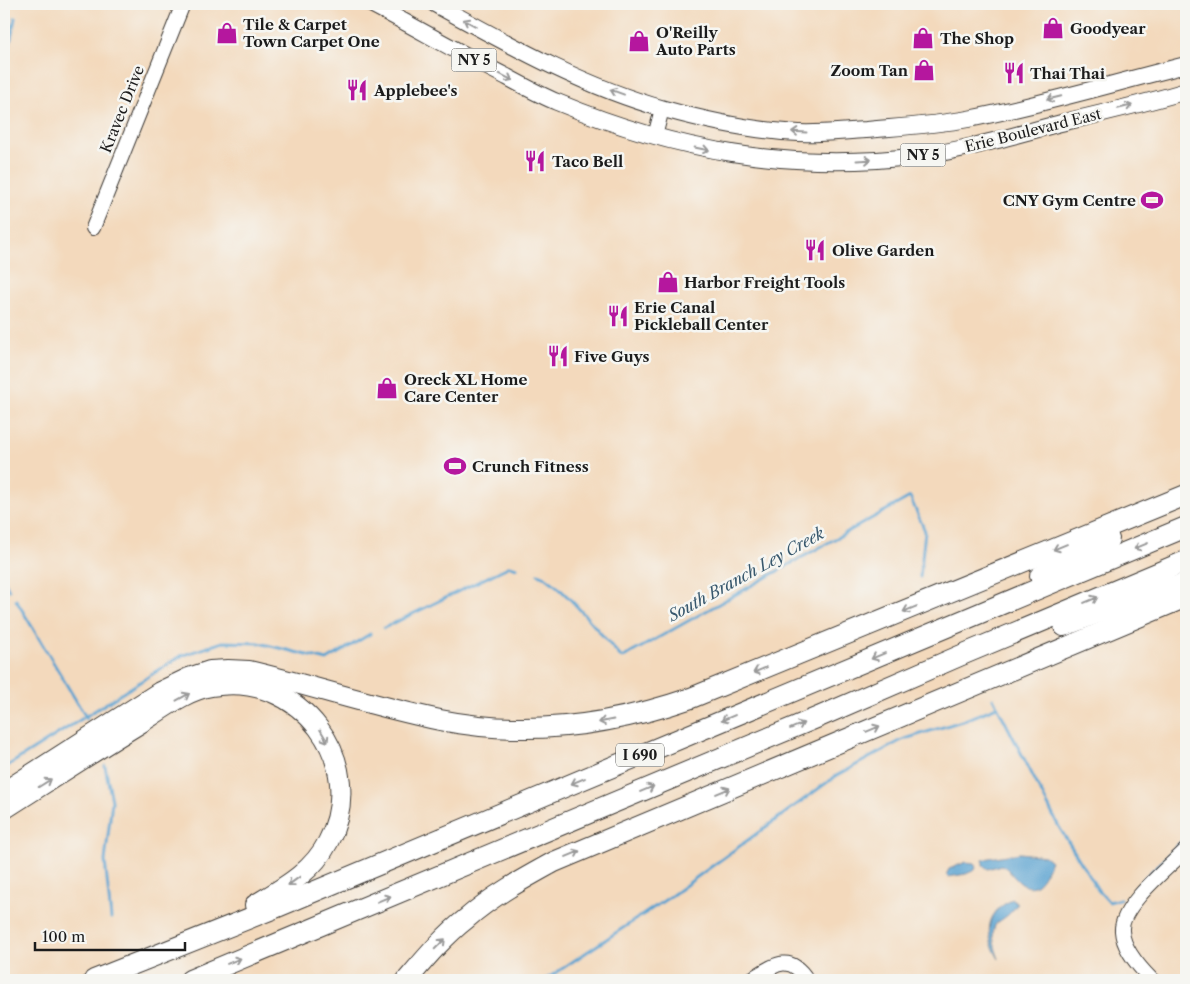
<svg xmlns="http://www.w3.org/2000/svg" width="1190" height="984" font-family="'Libre Caslon Text',serif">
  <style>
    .water { fill: #5aa2d0; stroke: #3b5f76 }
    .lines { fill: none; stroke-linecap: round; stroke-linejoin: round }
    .stream { stroke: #5aa2d0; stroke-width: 3 }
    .minor-casing { stroke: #3c3834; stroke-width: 16 }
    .major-casing { stroke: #3c3834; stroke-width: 18 }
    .highway-casing { stroke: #3c3834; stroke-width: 22 }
    .minor { stroke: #fff; stroke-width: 14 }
    .major { stroke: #fff; stroke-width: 16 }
    .highway { stroke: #fff; stroke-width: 20 }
    .oneway { stroke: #999 }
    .labels { text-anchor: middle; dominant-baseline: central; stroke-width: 5; stroke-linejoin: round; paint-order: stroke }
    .shield { fill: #f6f6f2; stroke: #5d5d5c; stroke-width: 1 }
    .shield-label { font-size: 14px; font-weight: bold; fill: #1c1c1c }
    .poi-label { font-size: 15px; font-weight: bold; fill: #1c1c1c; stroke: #f6f6f2; text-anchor: start }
    .street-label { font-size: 15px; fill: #1c1c1c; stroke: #f6f6f2 }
    .water-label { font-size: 16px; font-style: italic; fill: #38586d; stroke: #f6f6f2 }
  </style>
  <rect width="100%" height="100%" fill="#f6f6f2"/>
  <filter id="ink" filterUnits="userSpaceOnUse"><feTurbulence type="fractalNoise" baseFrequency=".02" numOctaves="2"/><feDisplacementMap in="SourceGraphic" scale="10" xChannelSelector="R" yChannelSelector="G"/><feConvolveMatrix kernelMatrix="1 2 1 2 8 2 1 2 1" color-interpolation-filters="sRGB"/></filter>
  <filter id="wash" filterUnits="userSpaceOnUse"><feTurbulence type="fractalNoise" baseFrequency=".0096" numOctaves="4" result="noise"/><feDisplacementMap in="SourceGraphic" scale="20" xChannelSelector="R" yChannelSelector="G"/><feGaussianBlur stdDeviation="1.12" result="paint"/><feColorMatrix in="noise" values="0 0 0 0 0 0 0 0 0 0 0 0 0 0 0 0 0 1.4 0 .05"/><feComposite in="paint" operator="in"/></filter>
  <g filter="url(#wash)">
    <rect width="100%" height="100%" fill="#f3d9bc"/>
    <g class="water">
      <path d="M 1020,853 L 1045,856 L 1051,861 C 1044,878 1034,899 1015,878 C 1010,873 1008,868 1001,865 L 988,869 L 983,865 L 983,860 L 989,858 Z"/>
      <path d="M 966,862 L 974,863 L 976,867 L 975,870 L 966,874 L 948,877 L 946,875 L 949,869 Z"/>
      <path d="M 1012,899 L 1018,903 C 1014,909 1010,914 1004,918 C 1002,920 999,921 997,923 C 989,931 996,950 999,959 C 991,946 984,927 995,913 C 998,908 1005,904 1010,900 Z"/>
    </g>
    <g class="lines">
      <g class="stream">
        <path d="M 4,73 L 15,18"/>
        <path d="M 538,574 C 557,578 606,641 622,658 L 910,497 L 925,531 L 920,577"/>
        <path d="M 4,580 L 9,590"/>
        <path d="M 16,600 L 87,719"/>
        <path d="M 384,628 L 510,566 L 517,568"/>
        <path d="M 993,698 L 1059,827 L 1098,890 L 1109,902 L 1120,899"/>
        <path d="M 105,766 L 112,801 L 105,861 L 111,918"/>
        <path d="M 4,768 L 181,656 L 223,642 L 259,643 L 327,660 L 370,634"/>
        <path d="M 1137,886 L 1186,837"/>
        <path d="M 545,980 L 671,896 L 836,776 L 902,740 L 965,720 L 997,707"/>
      </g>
    </g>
  </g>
  <g filter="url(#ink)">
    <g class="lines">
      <g class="minor-casing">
        <g id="minor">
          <path d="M 655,136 L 662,109"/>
          <path d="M 93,228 L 183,4"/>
          <path d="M 750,980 C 773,966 789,951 807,980"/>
          <path d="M 1152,980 C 1140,968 1123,949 1122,931 C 1120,906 1169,867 1186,850"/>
        </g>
      </g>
      <g class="major-casing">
        <g id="major">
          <path d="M 371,4 C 417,28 461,54 507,77 C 524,86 540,95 557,102 C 675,151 791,172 919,156 C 968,150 1017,134 1065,122 C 1106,112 1147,103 1186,91"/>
          <path d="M 435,4 C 508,44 582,86 664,109 C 707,121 754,131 799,133 C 822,134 844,131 866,130 C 900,127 934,125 968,119 C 1041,105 1114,83 1186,65"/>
        </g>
      </g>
      <g class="highway-casing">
        <g id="highway">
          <path d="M 1040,576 L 1109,539"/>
          <path d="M 1064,626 L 1127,602 L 1186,583"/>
          <path d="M 4,792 L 160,692 L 189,678 L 210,671 L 228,670 L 249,671 C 313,686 376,707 440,720 C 525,737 610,726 691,698 L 1186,495"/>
          <path d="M 4,809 C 51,779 97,749 145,720 C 165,707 187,690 212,686 C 299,670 370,762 328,842 C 312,873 283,888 255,905"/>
          <path d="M 94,980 L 275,908 L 1186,527"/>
          <path d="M 190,980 L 821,716 L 964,654 L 1186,561"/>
          <path d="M 407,980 C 425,959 444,936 466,919 C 492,896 523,879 554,862 L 1186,597"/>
        </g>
      </g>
      <use href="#minor" class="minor"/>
      <use href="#major" class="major"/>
      <use href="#highway" class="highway"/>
    </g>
    <defs><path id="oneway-shaft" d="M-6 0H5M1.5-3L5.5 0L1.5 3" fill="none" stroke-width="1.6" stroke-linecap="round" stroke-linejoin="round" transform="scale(1.25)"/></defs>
    <g class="oneway">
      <use href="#oneway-shaft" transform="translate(470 23) rotate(-152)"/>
      <use href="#oneway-shaft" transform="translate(506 77) rotate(27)"/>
      <use href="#oneway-shaft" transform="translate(617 92) rotate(-160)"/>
      <use href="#oneway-shaft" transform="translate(1054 98) rotate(166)"/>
      <use href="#oneway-shaft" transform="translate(1125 107) rotate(-14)"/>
      <use href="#oneway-shaft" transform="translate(799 132) rotate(-177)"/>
      <use href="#oneway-shaft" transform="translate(702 149) rotate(11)"/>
      <use href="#oneway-shaft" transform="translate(864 160) rotate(-3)"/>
      <use href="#oneway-shaft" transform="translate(1141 546) rotate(157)"/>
      <use href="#oneway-shaft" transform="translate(1060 547) rotate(158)"/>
      <use href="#oneway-shaft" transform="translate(1091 600) rotate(-23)"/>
      <use href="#oneway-shaft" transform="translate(910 609) rotate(158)"/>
      <use href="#oneway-shaft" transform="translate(878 656) rotate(157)"/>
      <use href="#oneway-shaft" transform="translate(760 670) rotate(158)"/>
      <use href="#oneway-shaft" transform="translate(183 697) rotate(-29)"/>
      <use href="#oneway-shaft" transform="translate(728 718) rotate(157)"/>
      <use href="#oneway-shaft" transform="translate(606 721) rotate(169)"/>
      <use href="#oneway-shaft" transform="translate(797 726) rotate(-23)"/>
      <use href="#oneway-shaft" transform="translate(873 729) rotate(-23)"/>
      <use href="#oneway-shaft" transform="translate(324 736) rotate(59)"/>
      <use href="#oneway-shaft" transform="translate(578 781) rotate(157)"/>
      <use href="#oneway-shaft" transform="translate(45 783) rotate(-32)"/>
      <use href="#oneway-shaft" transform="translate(647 789) rotate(-23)"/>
      <use href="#oneway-shaft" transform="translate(723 791) rotate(-23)"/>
      <use href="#oneway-shaft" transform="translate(573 854) rotate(-23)"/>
      <use href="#oneway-shaft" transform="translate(294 881) rotate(144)"/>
      <use href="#oneway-shaft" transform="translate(384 899) rotate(-23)"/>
      <use href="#oneway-shaft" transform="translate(440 944) rotate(-45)"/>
      <use href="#oneway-shaft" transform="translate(234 961) rotate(-22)"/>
    </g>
  </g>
  <defs>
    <g id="shop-bare" transform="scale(1.725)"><path d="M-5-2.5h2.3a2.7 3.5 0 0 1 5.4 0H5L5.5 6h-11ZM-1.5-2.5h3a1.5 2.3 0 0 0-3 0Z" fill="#b5179e" stroke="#f6f6f2" stroke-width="2.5" paint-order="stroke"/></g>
    <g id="restaurant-bare" transform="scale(1.725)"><path d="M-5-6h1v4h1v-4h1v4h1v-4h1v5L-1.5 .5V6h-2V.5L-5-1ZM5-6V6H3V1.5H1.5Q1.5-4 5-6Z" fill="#b5179e" stroke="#f6f6f2" stroke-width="2.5" paint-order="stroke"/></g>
    <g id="stadium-bare" transform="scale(1.725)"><path d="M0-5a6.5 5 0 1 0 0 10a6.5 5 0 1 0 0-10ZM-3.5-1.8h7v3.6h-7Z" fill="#b5179e" stroke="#f6f6f2" stroke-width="2.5" paint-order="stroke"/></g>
  </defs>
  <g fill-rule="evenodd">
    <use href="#shop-bare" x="1053" y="28"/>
    <use href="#shop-bare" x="227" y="33"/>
    <use href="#shop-bare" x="923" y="38"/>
    <use href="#shop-bare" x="639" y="41"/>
    <use href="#shop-bare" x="924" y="70"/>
    <use href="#restaurant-bare" x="1014" y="73"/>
    <use href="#restaurant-bare" x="357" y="90"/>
    <use href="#restaurant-bare" x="535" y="161"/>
    <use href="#stadium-bare" x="1152" y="200"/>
    <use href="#restaurant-bare" x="815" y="250"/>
    <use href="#shop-bare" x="668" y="282"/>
    <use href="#restaurant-bare" x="618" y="316"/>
    <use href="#restaurant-bare" x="558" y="356"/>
    <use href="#shop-bare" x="387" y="388"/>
    <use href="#stadium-bare" x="455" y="466"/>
  </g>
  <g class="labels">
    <g class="shield">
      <rect x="451.5" y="48.5" width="45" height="23" rx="4"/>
      <rect x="900.5" y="143.5" width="45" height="23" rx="4"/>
      <rect x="616" y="743.5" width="48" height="23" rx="4"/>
    </g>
    <g class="shield-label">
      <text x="474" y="60">NY 5</text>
      <text x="923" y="155">NY 5</text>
      <text x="640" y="755">I 690</text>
    </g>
    <g class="poi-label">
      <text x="243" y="24">Tile &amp; Carpet<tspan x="243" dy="17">Town Carpet One</tspan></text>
      <text x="1070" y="28">Goodyear</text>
      <text x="656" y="32">O'Reilly<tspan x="656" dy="17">Auto Parts</tspan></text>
      <text x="940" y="38">The Shop</text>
      <text x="908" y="70" text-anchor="end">Zoom Tan</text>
      <text x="1030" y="73">Thai Thai</text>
      <text x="374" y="90">Applebee's</text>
      <text x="552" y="161">Taco Bell</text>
      <text x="1136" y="200" text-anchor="end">CNY Gym Centre</text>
      <text x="832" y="250">Olive Garden</text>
      <text x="684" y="282">Harbor Freight Tools</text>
      <text x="634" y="307">Erie Canal<tspan x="634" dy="17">Pickleball Center</tspan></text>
      <text x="574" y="356">Five Guys</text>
      <text x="404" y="379">Oreck XL Home<tspan x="404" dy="17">Care Center</tspan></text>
      <text x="472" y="466">Crunch Fitness</text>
    </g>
    <g class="street-label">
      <text transform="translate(122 109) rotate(-68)">Kravec Drive</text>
      <text transform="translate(1033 130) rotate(-14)">Erie Boulevard East</text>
    </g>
    <g class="water-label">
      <text transform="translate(746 574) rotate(-29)">South Branch Ley Creek</text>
    </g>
  </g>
  <rect width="1190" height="984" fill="none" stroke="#f6f6f2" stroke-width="20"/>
  <path d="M35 942v8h150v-8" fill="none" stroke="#1c1c1c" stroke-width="2.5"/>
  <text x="42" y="942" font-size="15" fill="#1c1c1c" stroke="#f6f6f2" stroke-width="4" paint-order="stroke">100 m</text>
</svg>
